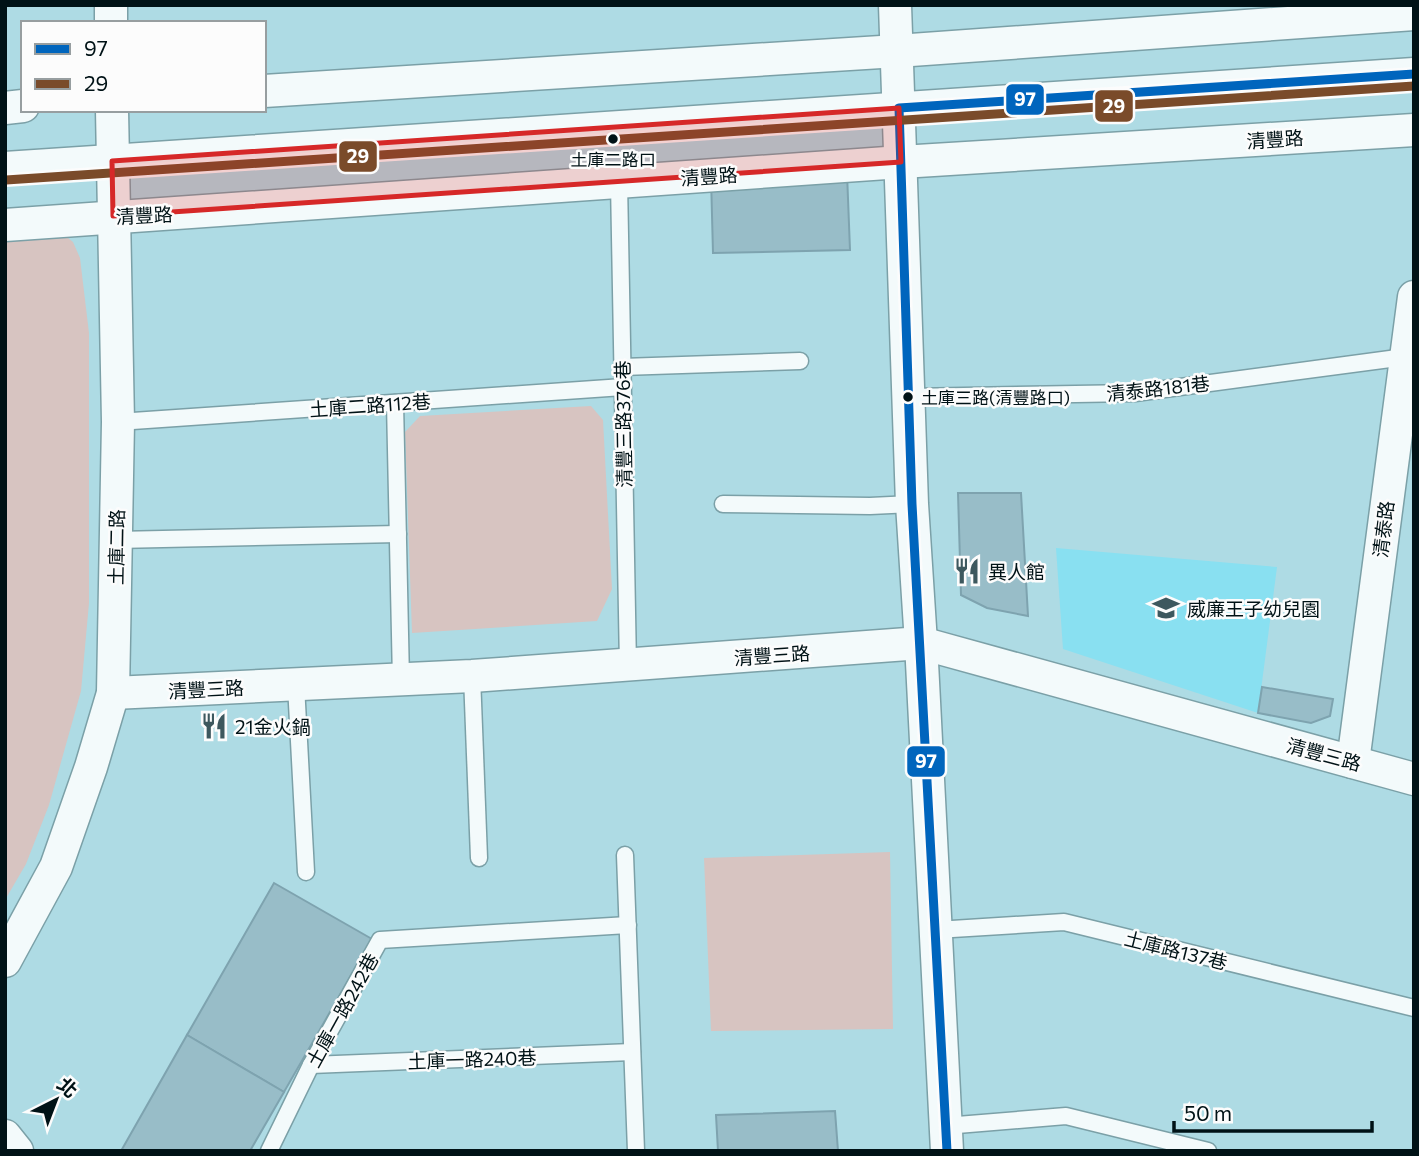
<svg xmlns="http://www.w3.org/2000/svg" width="1419" height="1156" font-family="Commissioner,'Noto Sans TC',sans-serif">
  <style>
    .built { fill: #89e0f1 }
    .green { fill: #d7c4c1 }
    .building { fill: #98bdc8; stroke: #7ea3af; stroke-width: 2 }
    .lines { fill: none; stroke-linecap: round; stroke-linejoin: round }
    .service-casing { stroke: #7ba0a7; stroke-width: 19 }
    .minor-casing { stroke: #7ba0a7; stroke-width: 35 }
    .service { stroke: #f3fafb; stroke-width: 16 }
    .minor { stroke: #f3fafb; stroke-width: 32 }
    .bus-1-casing { stroke: #fcfcfc; stroke-width: 14 }
    .bus-2-casing { stroke: #fcfcfc; stroke-width: 14 }
    .bus-1 { stroke: #0065bd; stroke-width: 9 }
    .bus-2 { stroke: #7a4b2a; stroke-width: 9 }
    .marked { fill: #d62828; fill-opacity: 0.2; stroke: #d62828; stroke-width: 5; stroke-linejoin: round }
    .bus-dot { fill: #001216; stroke: #fcfcfc; stroke-width: 2.5 }
    .labels { text-anchor: middle; dominant-baseline: central; stroke-width: 5; stroke-linejoin: round; paint-order: stroke }
    .bus-label { font-size: 17px; fill: #001216; stroke: #fcfcfc }
    .street-label { font-size: 19px; fill: #001216; stroke: #fcfcfc }
    .poi-label { font-size: 19px; fill: #001216; stroke: #fcfcfc; text-anchor: start }
    .line-badge { stroke: #fcfcfc; stroke-width: 2.5 }
    .badge-label { font-size: 19px; text-anchor: middle; font-weight: bold; fill: #fff }
  </style>
  <rect width="100%" height="100%" fill="#aedbe4"/>
  <path class="built" d="M 1056,548 L 1277,567 L 1258,713 L 1063,649 Z"/>
  <g class="green">
    <path d="M 58,230 L 73,242 L 80,258 L 89,333 L 89,603 L 81,691 L 49,805 L 26,864 L 5,900 L 5,232 Z"/>
    <path d="M 591,406 L 603,420 L 612,589 L 597,621 L 412,633 L 405,432 L 420,416 Z"/>
    <path d="M 890,852 L 893,1029 L 711,1031 L 704,858 Z"/>
  </g>
  <g class="building">
    <path d="M 847,173 L 850,250 L 713,253 L 711,177 Z"/>
    <path d="M 958,493 L 1021,493 L 1028,616 L 987,608 L 961,595 Z"/>
    <path d="M 1262,687 L 1333,699 L 1330,716 L 1311,723 L 1258,713 Z"/>
    <path d="M 274,883 L 372,939 L 284,1092 L 187,1035 Z"/>
    <path d="M 187,1035 L 284,1092 L 250,1151 L 121,1151 Z"/>
    <path d="M 835,1111 L 838,1151 L 718,1151 L 716,1115 Z"/>
  </g>
  <g class="lines">
    <g class="service-casing">
      <g id="service">
        <path d="M 619,182 L 628,666"/>
        <path d="M 622,367 L 800,361"/>
        <path d="M 909,397 L 1135,393 L 1405,357"/>
        <path d="M 395,403 L 401,680"/>
        <path d="M 118,422 L 623,387"/>
        <path d="M 723,504 L 870,506 L 912,504"/>
        <path d="M 116,540 L 398,534"/>
        <path d="M 472,676 L 479,858"/>
        <path d="M 296,685 L 306,872"/>
        <path d="M 625,855 L 636,1151"/>
        <path d="M 936,930 L 1064,922 L 1414,1008"/>
        <path d="M 311,1065 L 632,1052"/>
        <path d="M 945,1126 L 1066,1116 L 1208,1151"/>
        <path d="M 269,1151 L 311,1065 L 380,940 L 628,925"/>
      </g>
    </g>
    <g class="minor-casing">
      <g id="minor">
        <path d="M 111,5 L 111,23"/>
        <path d="M 895,5 L 912,504 L 921,643 L 947,1151"/>
        <path d="M 264,91 L 897,51 L 1414,14"/>
        <path d="M 5,108 L 23,106"/>
        <path d="M 5,168 L 1414,74"/>
        <path d="M 5,225 L 901,162 L 1414,130"/>
        <path d="M 113,693 L 472,676 L 921,643 L 1414,779"/>
        <path d="M 1353,762 L 1414,297"/>
        <path d="M 5,961 L 56,867 L 91,767 L 113,693 L 118,422 L 112,110"/>
        <path d="M 5,1136 L 17,1151"/>
      </g>
    </g>
    <use href="#service" class="service"/>
    <use href="#minor" class="minor"/>
    <g class="bus-1-casing">
      <path id="bus-1" d="M 947,1151 L 912,504 L 899,108 L 1414,74"/>
    </g>
    <g class="bus-2-casing">
      <path id="bus-2" d="M 6,180 L 1414,86"/>
    </g>
    <use href="#bus-1" class="bus-1"/>
    <use href="#bus-2" class="bus-2"/>
  </g>
  <path class="marked" d="M 899,108 L 901,162 L 113,216 L 112,161 Z"/>
  <defs>
    <g id="restaurant-bare" transform="scale(2.1)"><path d="M-5-6h1v4h1v-4h1v4h1v-4h1v5L-1.5 .5V6h-2V.5L-5-1ZM5-6V6H3V1.5H1.5Q1.5-4 5-6Z" fill="#3d585e" stroke="#fcfcfc" stroke-width="2.5" paint-order="stroke"/></g>
    <g id="school-bare" transform="scale(2.1)"><path d="M0-5L7-2L0 1L-7-2ZM-4 1L0 2.5L4 1V4Q0 6-4 4Z" fill="#3d585e" stroke="#fcfcfc" stroke-width="2.5" paint-order="stroke"/></g>
  </defs>
  <g fill-rule="evenodd">
    <use href="#restaurant-bare" x="967" y="571"/>
    <use href="#school-bare" x="1166" y="608"/>
    <use href="#restaurant-bare" x="214" y="726"/>
  </g>
  <g class="bus-dot">
    <circle cx="613" cy="139" r="6"/>
    <circle cx="908" cy="397" r="6"/>
  </g>
  <g class="labels">
    <g class="bus-label">
      <text x="613" y="159">土庫二路口</text>
      <text x="921" y="397" text-anchor="start">土庫三路(清豐路口)</text>
    </g>
    <g class="street-label">
      <text transform="translate(1275 139) rotate(-4)">清豐路</text>
      <text transform="translate(709 176) rotate(-4)">清豐路</text>
      <text transform="translate(144 215) rotate(-3)">清豐路</text>
      <text transform="translate(1158 388) rotate(-6)">清泰路181巷</text>
      <text transform="translate(370 405) rotate(-4)">土庫二路112巷</text>
      <text transform="translate(623 424) rotate(-91)">清豐三路376巷</text>
      <text transform="translate(1383 529) rotate(-83)">清泰路</text>
      <text transform="translate(116 547) rotate(-89)">土庫二路</text>
      <text transform="translate(772 655) rotate(-4)">清豐三路</text>
      <text transform="translate(206 689) rotate(-3)">清豐三路</text>
      <text transform="translate(1324 754) rotate(15)">清豐三路</text>
      <text transform="translate(1176 950) rotate(14)">土庫路137巷</text>
      <text transform="translate(342 1010) rotate(-61)">土庫一路242巷</text>
      <text transform="translate(472 1059) rotate(-2)">土庫一路240巷</text>
    </g>
    <g class="poi-label">
      <text x="988" y="571">異人館</text>
      <text x="1187" y="608">威廉王子幼兒園</text>
      <text x="235" y="726">21金火鍋</text>
    </g>
  </g>
  <g class="line-badge">
    <rect x="1005" y="83" width="40" height="33" rx="7" fill="#0065bd"/>
    <rect x="1094" y="89" width="40" height="34" rx="7" fill="#7a4b2a"/>
    <rect x="338" y="140" width="40" height="33" rx="7" fill="#7a4b2a"/>
    <rect x="906" y="745" width="40" height="33" rx="7" fill="#0065bd"/>
  </g>
  <g class="badge-label">
    <text x="1025" y="106">97</text>
    <text x="1114" y="113">29</text>
    <text x="358" y="163">29</text>
    <text x="926" y="768">97</text>
  </g>
  <rect width="1419" height="1156" fill="none" stroke="#001216" stroke-width="14"/>
  <rect x="21" y="21" width="245" height="91" fill="#fcfcfc" stroke="#979ea0" stroke-width="2"/>
  <rect x="35" y="44" width="35" height="10" fill="#0065bd" stroke="#979ea0" stroke-width="2"/>
  <text x="84" y="56" font-size="21" fill="#001216">97</text>
  <rect x="35" y="79" width="35" height="10" fill="#7a4b2a" stroke="#979ea0" stroke-width="2"/>
  <text x="84" y="91" font-size="21" fill="#001216">29</text>
  <g transform="translate(56 1100) rotate(42)" stroke="#fcfcfc" stroke-width="5" paint-order="stroke">
  <path d="M0-5L12 26L0 18L-12 26Z" fill="#001216"/>
  <text y="-10" font-size="19" font-weight="bold" text-anchor="middle" fill="#001216">北</text>
  </g>
  <path d="M1174 1121v10h198v-10" fill="none" stroke="#001216" stroke-width="3.5"/>
  <text x="1184" y="1121" font-size="21" fill="#001216" stroke="#fcfcfc" stroke-width="5" paint-order="stroke">50 m</text>
</svg>
